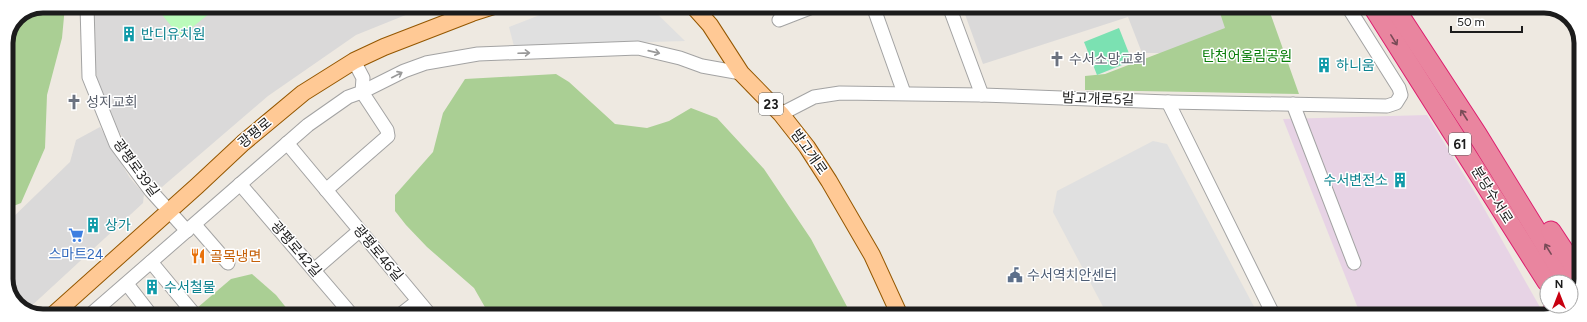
<svg xmlns="http://www.w3.org/2000/svg" width="1587" height="322" font-family="Figtree,'Noto Sans KR',sans-serif">
  <style>
    .residential { fill: #dad9d9 }
    .industrial { fill: #e7d3e5 }
    .forest { fill: #aacf94 }
    .park { fill: #bbfbbb }
    .pitch { fill: #7be1b2 }
    .parking { fill: #e0e0e0 }
    .lines { fill: none; stroke-linecap: round; stroke-linejoin: round }
    .minor-casing { stroke: #a3a3a3; stroke-width: 15 }
    .major-casing { stroke: #945700; stroke-width: 18 }
    .highway-casing { stroke: #dd1d6e; stroke-width: 21 }
    .minor { stroke: #fff; stroke-width: 13 }
    .major { stroke: #ffc995; stroke-width: 16 }
    .highway { stroke: #e9859f; stroke-width: 19 }
    .oneway { stroke: #784b57 }
    .oneway2 { stroke: #999 }
    .labels { text-anchor: middle; dominant-baseline: central; stroke-width: 3; stroke-linejoin: round; paint-order: stroke }
    .shield { fill: #fff; stroke: #606060; stroke-width: 1 }
    .shield-label { font-size: 13px; font-weight: bold; fill: #1c1c1c }
    .culture-label { font-size: 14px; fill: #0d838f; stroke: #fff; text-anchor: start }
    .park-label { font-size: 14px; fill: #077d08; stroke: #fff }
    .worship-label { font-size: 14px; fill: #5b616d; stroke: #fff; text-anchor: start }
    .street-label { font-size: 14px; fill: #1c1c1c; stroke: #fff }
    .shop-label { font-size: 14px; fill: #366cbe; stroke: #fff }
    .food-label { font-size: 14px; fill: #c56008; stroke: #fff; text-anchor: start }
    .service-label { font-size: 14px; fill: #4e5e75; stroke: #fff; text-anchor: start }
    .rim { fill: none; stroke: #1c1c1c; stroke-width: 5 }
  </style>
  <rect width="100%" height="100%" fill="#eee9e1"/>
  <g class="residential">
    <path d="M 96,6 L 428,6 L 356,35 L 268,96 L 162,187 L 154,184 L 138,162 L 113,122 L 100,97 L 92,46 Z"/>
    <path d="M 962,6 L 1227,7 L 1234,26 L 1174,53 L 1142,53 L 1128,17 L 983,64 Z"/>
    <path d="M 100,127 L 130,178 L 144,194 L 143,203 L 27,310 L 15,304 L 6,284 L 6,224 L 70,162 L 76,140 Z"/>
  </g>
  <path class="industrial" d="M 1427,115 L 1477,196 L 1545,316 L 1361,316 L 1283,119 Z"/>
  <g class="forest">
    <path d="M 43,6 L 65,6 L 62,38 L 47,95 L 45,148 L 21,203 L 6,209 L 6,42 L 17,17 Z"/>
    <path d="M 1218,7 L 1268,7 L 1299,94 L 1085,90 L 1085,76 L 1105,74 L 1225,28 Z"/>
    <path d="M 556,74 L 569,82 L 615,124 L 647,128 L 669,121 L 691,108 L 717,118 L 764,169 L 811,239 L 852,316 L 490,316 L 474,288 L 427,247 L 406,225 L 395,211 L 395,195 L 433,152 L 443,113 L 465,79 Z"/>
    <path d="M 252,274 L 276,295 L 292,315 L 195,315 L 197,308 L 231,279 Z"/>
  </g>
  <path class="park" d="M 155,6 L 219,6 L 180,37 Z"/>
  <path class="pitch" d="M 1119,28 L 1132,61 L 1097,75 L 1084,42 Z"/>
  <g class="parking">
    <path d="M 563,6 L 649,6 L 685,41 L 514,46 L 509,27 Z"/>
    <path d="M 1153,141 L 1167,144 L 1259,316 L 1108,316 L 1053,212 L 1057,191 Z"/>
  </g>
  <g class="lines">
    <g class="minor-casing">
      <g id="minor">
        <path d="M 87,6 L 89,77 L 116,144 L 151,191 L 187,231"/>
        <path d="M 873,6 L 904,93"/>
        <path d="M 949,6 L 982,95"/>
        <path d="M 779,20 L 815,6"/>
        <path d="M 1168,102 L 1274,316"/>
        <path d="M 1293,104 L 1354,263"/>
        <path d="M 781,114 L 814,97 L 840,93 L 982,95 L 1168,102 L 1387,106 L 1396,103 L 1401,95 L 1399,88 L 1348,7"/>
        <path d="M 287,143 L 431,316"/>
        <path d="M 240,184 L 352,315"/>
        <path d="M 326,190 L 388,136 L 387,130 L 362,92 L 404,71 L 426,63 L 478,54 L 638,48 L 680,58 L 702,66 L 741,73"/>
        <path d="M 195,225 L 228,263"/>
        <path d="M 151,262 L 195,315"/>
        <path d="M 314,270 L 359,231"/>
        <path d="M 127,284 L 151,315"/>
        <path d="M 90,315 L 308,125 L 348,97 L 362,92 L 363,78 L 354,61"/>
        <path d="M 400,315 L 418,301"/>
      </g>
    </g>
    <g class="major-casing">
      <g id="major">
        <path d="M 693,6 L 710,25 L 741,73 L 781,114 L 807,147 L 829,181 L 872,255 L 900,316"/>
        <path d="M 53,315 L 197,186 L 243,143 L 303,93 L 354,61 L 384,47 L 472,13 L 494,6"/>
      </g>
    </g>
    <g class="highway-casing">
      <g id="highway">
        <path d="M 1373,7 L 1547,282"/>
        <path d="M 1394,7 L 1477,134 L 1568,282"/>
        <path d="M 1551,231 L 1580,275"/>
        <path d="M 1554,306 L 1557,311"/>
      </g>
    </g>
    <use href="#minor" class="minor"/>
    <use href="#major" class="major"/>
    <use href="#highway" class="highway"/>
  </g>
  <defs><path id="oneway-shaft" d="M-6 0H5M1.5-3L5.5 0L1.5 3" fill="none" stroke-width="1.6" stroke-linecap="round" stroke-linejoin="round"/></defs>
  <g class="oneway">
    <use href="#oneway-shaft" transform="translate(1394 40) rotate(58)"/>
    <use href="#oneway-shaft" transform="translate(1464 115) rotate(-123)"/>
    <use href="#oneway-shaft" transform="translate(1548 249) rotate(-122)"/>
  </g>
  <g class="oneway2">
    <use href="#oneway-shaft" transform="translate(654 52) rotate(13)"/>
    <use href="#oneway-shaft" transform="translate(524 53) rotate(-2)"/>
    <use href="#oneway-shaft" transform="translate(397 75) rotate(-27)"/>
  </g>
  <defs>
    <g id="building-bare" transform="scale(1.2)"><path d="M-4-6H4V6H1V3H-1V6H-4ZM-2.5-4.3h1.7v1.8h-1.7ZM.8-4.3h1.7v1.8H.8ZM-2.5-1h1.7V.8h-1.7ZM.8-1h1.7V.8H.8Z" fill="#0f9aa8" stroke="#fff" stroke-width="2.5" paint-order="stroke"/></g>
    <g id="church-bare" transform="scale(1.2)"><path d="M-1.2-6h2.4v3.5h3.3v2.4h-3.3V6h-2.4V-.1h-3.3v-2.4h3.3Z" fill="#6b7280" stroke="#fff" stroke-width="2.5" paint-order="stroke"/></g>
    <g id="supermarket-bare" transform="scale(1.2)"><path d="M-6-5.5h2.5l.6 2H6L4.5 2H-2.5L-4.4-4H-6ZM-1.5 3.2a1.3 1.3 0 1 0 .1 0ZM3 3.2a1.3 1.3 0 1 0 .1 0Z" fill="#3f7fe0" stroke="#fff" stroke-width="2.5" paint-order="stroke"/></g>
    <g id="restaurant-bare" transform="scale(1.2)"><path d="M-5-6h1v4h1v-4h1v4h1v-4h1v5L-1.5 .5V6h-2V.5L-5-1ZM5-6V6H3V1.5H1.5Q1.5-4 5-6Z" fill="#e8710a" stroke="#fff" stroke-width="2.5" paint-order="stroke"/></g>
    <g id="civic-bare" transform="scale(1.2)"><path d="M-.6-6.5H3V-4.5H.6V-3L4-1V1h2V6H-6V1h2V-1L-.6-3ZM-1.2 2.5V6h2.4V2.5Z" fill="#5c6f8a" stroke="#fff" stroke-width="2.5" paint-order="stroke"/></g>
  </defs>
  <g fill-rule="evenodd">
    <use href="#building-bare" x="129" y="34"/>
    <use href="#church-bare" x="1057" y="59"/>
    <use href="#building-bare" x="1324" y="65"/>
    <use href="#church-bare" x="74" y="102"/>
    <use href="#building-bare" x="1400" y="180"/>
    <use href="#building-bare" x="93" y="225"/>
    <use href="#supermarket-bare" x="76" y="235"/>
    <use href="#restaurant-bare" x="198" y="256"/>
    <use href="#civic-bare" x="1015" y="275"/>
    <use href="#building-bare" x="152" y="287"/>
  </g>
  <g class="labels">
    <g class="shield">
      <rect x="759" y="93" width="24" height="22" rx="3"/>
      <rect x="1449" y="133" width="22" height="22" rx="3"/>
    </g>
    <g class="shield-label">
      <text x="771" y="104">23</text>
      <text x="1460" y="144">61</text>
    </g>
    <g class="culture-label">
      <text x="141" y="34">반디유치원</text>
      <text x="1336" y="65">하니움</text>
      <text x="1388" y="180" text-anchor="end">수서변전소</text>
      <text x="105" y="225">상가</text>
      <text x="164" y="287">수서철물</text>
    </g>
    <g class="park-label">
      <text x="1247" y="56">탄천어울림공원</text>
    </g>
    <g class="worship-label">
      <text x="1069" y="59">수서소망교회</text>
      <text x="86" y="102">성지교회</text>
    </g>
    <g class="street-label">
      <text transform="translate(1098 99) rotate(2)">밤고개로5길</text>
      <text transform="translate(255 133) rotate(-40)">광평로</text>
      <text transform="translate(809 152) rotate(55)">밤고개로</text>
      <text transform="translate(136 168) rotate(54)">광평로39길</text>
      <text transform="translate(1492 195) rotate(58)">분당수서로</text>
      <text transform="translate(296 249) rotate(49)">광평로42길</text>
      <text transform="translate(378 253) rotate(50)">광평로46길</text>
    </g>
    <g class="shop-label">
      <text x="76" y="254">스마트24</text>
    </g>
    <g class="food-label">
      <text x="210" y="256">골목냉면</text>
    </g>
    <g class="service-label">
      <text x="1027" y="275">수서역치안센터</text>
    </g>
  </g>
  <path d="M0 0H1587V322H0ZM43 13H1544A30 30 0 0 1 1574 43V279A30 30 0 0 1 1544 309H43A30 30 0 0 1 13 279V43A30 30 0 0 1 43 13Z" fill="#fff" fill-rule="evenodd"/>
  <path class="rim" d="M43 13H1544A30 30 0 0 1 1574 43V279A30 30 0 0 1 1544 309H43A30 30 0 0 1 13 279V43A30 30 0 0 1 43 13Z"/>
  <g transform="translate(1559 294)"><circle r="19" fill="#ffffff" stroke="#a4a4a4"/>
  <path d="M0-3L7 15L0 10L-7 15Z" fill="#c80010"/>
  <text y="-6" font-size="11" font-weight="bold" text-anchor="middle" fill="#1c1c1c">N</text>
  </g>
  <path d="M1451 26v6h71v-6" fill="none" stroke="#1c1c1c" stroke-width="2"/>
  <text x="1457" y="26" font-size="12" fill="#1c1c1c" stroke="#ffffff" stroke-width="3" paint-order="stroke">50 m</text>
</svg>
